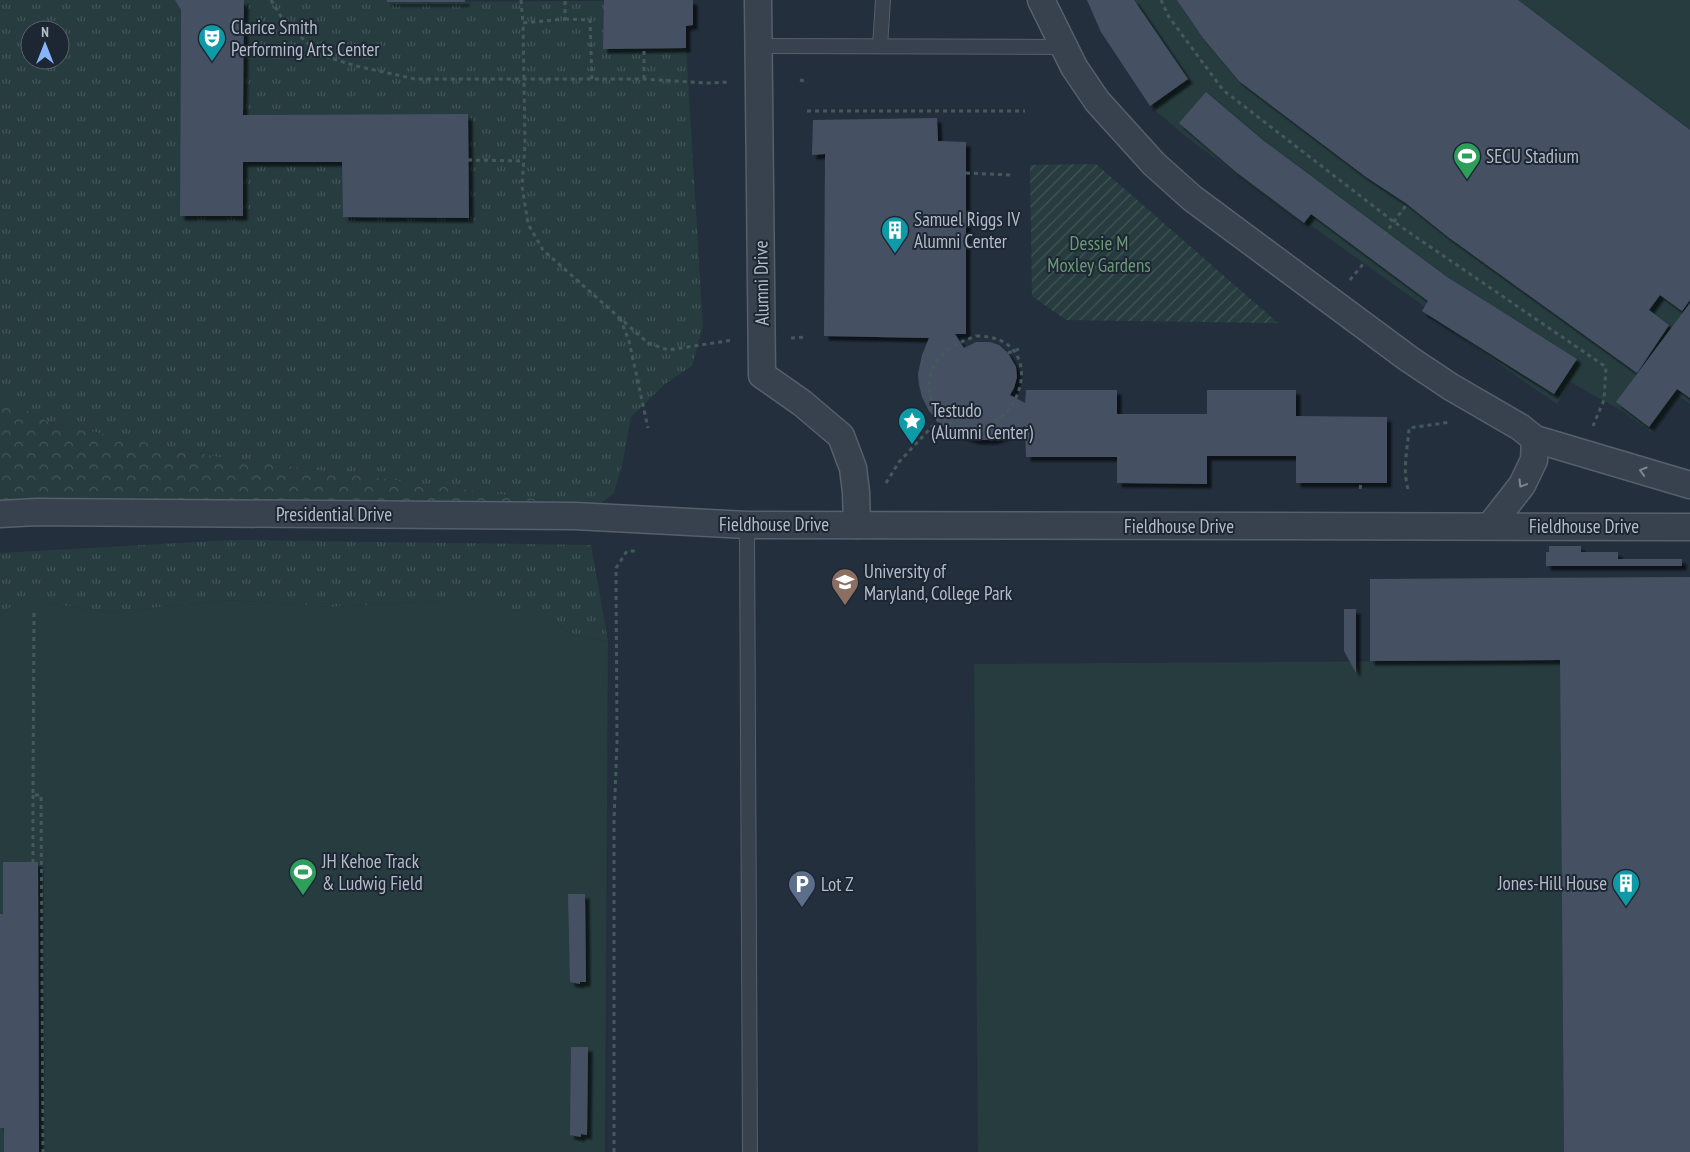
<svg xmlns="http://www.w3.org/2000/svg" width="1690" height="1152" font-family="'PT Sans Narrow',sans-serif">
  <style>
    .grass { fill: url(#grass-tufts); fill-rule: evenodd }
    .forest { fill: url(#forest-crowns) }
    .park { fill: #263c3f }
    .garden { fill: url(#garden-furrows) }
    .building { fill: #455162; filter: url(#shadow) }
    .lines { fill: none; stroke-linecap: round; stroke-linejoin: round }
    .service-casing { stroke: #565f6c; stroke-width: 16 }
    .minor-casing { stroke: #565f6c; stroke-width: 29 }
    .path { stroke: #44595c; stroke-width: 3; stroke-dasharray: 4 4; stroke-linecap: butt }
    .service { stroke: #38414e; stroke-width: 14 }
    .minor { stroke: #38414e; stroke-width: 26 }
    .oneway { stroke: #7c8592 }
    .labels { text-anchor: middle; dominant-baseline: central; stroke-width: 4; stroke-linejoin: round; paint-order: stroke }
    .poi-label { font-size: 19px; fill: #b4bcc9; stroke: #1d2633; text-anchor: start }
    .park-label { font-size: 19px; fill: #6b9a76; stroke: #1d2633 }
    .street-label { font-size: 19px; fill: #b4bcc9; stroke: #1d2633 }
  </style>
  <defs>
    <pattern id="grass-tufts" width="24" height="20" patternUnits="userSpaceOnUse" patternTransform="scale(1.25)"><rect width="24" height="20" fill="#263c3f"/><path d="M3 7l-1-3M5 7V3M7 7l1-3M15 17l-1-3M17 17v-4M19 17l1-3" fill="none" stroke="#435659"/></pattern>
    <pattern id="forest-crowns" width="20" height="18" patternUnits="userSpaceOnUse" patternTransform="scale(1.25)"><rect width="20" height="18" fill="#263c3f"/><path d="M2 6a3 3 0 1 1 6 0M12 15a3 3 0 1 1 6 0" fill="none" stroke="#435659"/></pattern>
    <pattern id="garden-furrows" width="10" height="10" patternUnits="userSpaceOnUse" patternTransform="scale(1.25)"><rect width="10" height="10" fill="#263c3f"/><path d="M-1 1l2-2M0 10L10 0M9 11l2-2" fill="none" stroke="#435659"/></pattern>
    <filter id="shadow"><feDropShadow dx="4.5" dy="4.5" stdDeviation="1" flood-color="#0009"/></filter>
  </defs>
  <rect width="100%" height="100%" fill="#242f3e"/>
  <g class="grass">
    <path d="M 0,0 L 175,0 L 181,10 L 180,216 L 243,216 L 243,162 L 342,162 L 343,217 L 469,218 L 467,114 L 243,115 L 244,0 L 387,0 L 388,2 L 604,1 L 603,49 L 686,48 L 703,327 L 692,366 L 665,384 L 631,417 L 623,461 L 614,493 L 596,507 L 218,457 L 50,423 L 0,396 ZM 30,30 L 60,30 L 60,60 L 30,60 Z"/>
    <path d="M 232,540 L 591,545 L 608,641 L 575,636 L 550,620 L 439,601 L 330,607 L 232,600 L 111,612 L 47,603 L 9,608 L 0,616 L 0,553 Z"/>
  </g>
  <path class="forest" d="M 0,396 L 50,423 L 218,457 L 596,507 L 0,506 Z"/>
  <g class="park">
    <path d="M 1087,0 L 1690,0 L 1690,404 L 1679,396 L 1652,433 L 1622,411 L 1570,382 L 1557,404 L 1427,314 L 1429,310 L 1312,226 L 1309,229 L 1184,135 L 1150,106 L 1101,32 Z"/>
    <path d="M 475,599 L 550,620 L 575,636 L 608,641 L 605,1152 L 0,1152 L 0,617 L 8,608 L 28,603 L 47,603 L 111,612 L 232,600 L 330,607 Z"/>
    <path d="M 1560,660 L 1564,1152 L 978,1152 L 974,664 Z"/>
  </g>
  <path class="garden" d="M 1096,164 L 1278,323 L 1066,320 L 1032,296 L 1030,165 Z"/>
  <g class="building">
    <path d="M 175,0 L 244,0 L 243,115 L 468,114 L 469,218 L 343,217 L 342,162 L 243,162 L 243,216 L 180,216 L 181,10 Z"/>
    <rect x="387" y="0" width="78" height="2"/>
    <path d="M 604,0 L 693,0 L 693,25 L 686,26 L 686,48 L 603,49 Z"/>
    <path d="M 1087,0 L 1134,0 L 1188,79 L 1150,106 L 1101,32 Z"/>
    <path d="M 1177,0 L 1518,0 L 1690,130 L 1690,300 L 1682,311 L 1660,295 L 1649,310 L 1669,325 L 1637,373 L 1448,237 L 1407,204 L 1366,177 L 1239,81 L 1203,38 Z"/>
    <path d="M 1206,92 L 1264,141 L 1447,277 L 1577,359 L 1554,394 L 1422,311 L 1428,301 L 1311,214 L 1304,223 L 1236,172 L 1179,123 Z"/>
    <path d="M 937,118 L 938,141 L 966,142 L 966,334 L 955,334 L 964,348 L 976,342 L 990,342 L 999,345 L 1008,353 L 1016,367 L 1017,377 L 1014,388 L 1010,395 L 1025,403 L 1026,390 L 1117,390 L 1117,414 L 1207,414 L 1207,390 L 1296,390 L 1296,416 L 1387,417 L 1387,483 L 1296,483 L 1296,456 L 1207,456 L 1207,484 L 1117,483 L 1117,457 L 1026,457 L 1025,426 L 1007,435 L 993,440 L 976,440 L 958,435 L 941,425 L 929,411 L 922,397 L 919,385 L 918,374 L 922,355 L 929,338 L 824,336 L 825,154 L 812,155 L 813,120 Z"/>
    <path d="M 1690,303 L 1690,398 L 1677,389 L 1649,427 L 1616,402 Z"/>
    <path d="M 1549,546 L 1581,546 L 1581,552 L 1618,552 L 1618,559 L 1682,559 L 1682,566 L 1546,566 L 1546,552 L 1549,552 Z"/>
    <path d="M 1690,577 L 1690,1152 L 1564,1152 L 1560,660 L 1370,661 L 1370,579 Z"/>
    <path d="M 1344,609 L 1356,609 L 1356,673 L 1344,651 Z"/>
    <path d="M 3,862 L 38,862 L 39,1152 L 4,1152 L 4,1128 L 0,1128 L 0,914 L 3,914 Z"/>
    <path d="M 568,894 L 585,894 L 586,982 L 580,982 L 580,984 L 570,982 Z"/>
    <path d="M 571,1047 L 588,1047 L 587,1135 L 581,1134 L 581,1137 L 570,1135 Z"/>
  </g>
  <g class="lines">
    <g class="service-casing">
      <g id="service">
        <path d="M 758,46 L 1064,47"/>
        <path d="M 880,46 L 883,0"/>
        <path d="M 747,525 L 750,1152"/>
      </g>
    </g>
    <g class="minor-casing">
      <g id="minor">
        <path d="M 758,0 L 762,375 L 802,403 L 841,436 L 853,468 L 856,492 L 857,525"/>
        <path d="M 1041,0 L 1074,67 L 1097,101 L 1154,164 L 1192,198 L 1409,359 L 1451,387 L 1520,427 L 1535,439 L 1690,485"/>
        <path d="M 0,514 L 37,512 L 575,516 L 747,525 L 1690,527"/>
        <path d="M 1490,526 L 1522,485 L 1534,460 L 1535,439"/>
      </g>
    </g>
    <g class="path">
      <path d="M 271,0 L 285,23 L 321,55 L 356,66 L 415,79 L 644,79 L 708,83 L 730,82"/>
      <path d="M 521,0 L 523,23"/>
      <path d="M 1161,0 L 1169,17 L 1223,90 L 1394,222 L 1606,367 L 1604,400 L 1593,426"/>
      <path d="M 565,1 L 565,19 L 523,23 L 525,143 L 522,186 L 528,224 L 543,250 L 648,343 L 668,350 L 733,340"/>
      <path d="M 565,19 L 590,20 L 592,80"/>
      <path d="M 644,79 L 644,49"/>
      <path d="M 800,80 L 808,82"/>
      <path d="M 807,111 L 1025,111"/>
      <path d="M 468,160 L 524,161"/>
      <path d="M 966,173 L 1011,175"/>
      <path d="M 1384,235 L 1407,204"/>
      <path d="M 1350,280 L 1364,263"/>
      <path d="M 620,318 L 629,341 L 648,428"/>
      <path d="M 976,336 C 1056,336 1018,446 957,426 C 929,416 920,379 940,357 C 949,346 963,341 976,336 Z"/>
      <path d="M 791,338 L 806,337"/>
      <path d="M 1008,353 L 1019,349"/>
      <path d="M 886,483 L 899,462 L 941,417"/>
      <path d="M 1360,489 L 1361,483"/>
      <path d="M 1408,489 C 1402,468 1408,448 1409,428 L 1451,422"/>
      <path d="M 34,613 L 33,795 L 41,795 L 43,1152"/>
      <path d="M 33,795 L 33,862"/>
      <path d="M 614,1152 L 614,820 L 617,742 L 616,568 L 627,551 L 637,551"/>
    </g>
    <use href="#service" class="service"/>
    <use href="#minor" class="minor"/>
  </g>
  <defs><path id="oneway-chevron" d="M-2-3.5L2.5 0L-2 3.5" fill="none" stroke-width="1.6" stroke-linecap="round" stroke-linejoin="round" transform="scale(1.25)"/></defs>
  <g class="oneway">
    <use href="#oneway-chevron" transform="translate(1643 471) rotate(-163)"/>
    <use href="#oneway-chevron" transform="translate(1522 484) rotate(121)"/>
  </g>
  <defs>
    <g id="theatre-pin" transform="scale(1.4375)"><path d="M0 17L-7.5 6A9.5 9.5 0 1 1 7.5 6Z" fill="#0f9aa8" stroke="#1d2633"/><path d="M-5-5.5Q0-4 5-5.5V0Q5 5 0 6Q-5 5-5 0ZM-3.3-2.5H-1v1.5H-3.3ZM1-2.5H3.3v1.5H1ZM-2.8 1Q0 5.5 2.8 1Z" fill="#fff"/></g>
    <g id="stadium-pin" transform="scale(1.4375)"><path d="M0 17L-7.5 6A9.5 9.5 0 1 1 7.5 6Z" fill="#2e9e5b" stroke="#1d2633"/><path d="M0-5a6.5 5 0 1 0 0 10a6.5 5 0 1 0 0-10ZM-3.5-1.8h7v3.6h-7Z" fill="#fff"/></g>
    <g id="building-pin" transform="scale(1.4375)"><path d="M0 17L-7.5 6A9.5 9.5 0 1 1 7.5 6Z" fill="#0f9aa8" stroke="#1d2633"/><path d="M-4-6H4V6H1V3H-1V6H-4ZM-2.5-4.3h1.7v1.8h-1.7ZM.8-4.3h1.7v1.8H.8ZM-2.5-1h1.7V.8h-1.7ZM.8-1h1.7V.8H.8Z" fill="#fff"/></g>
    <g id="sight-pin" transform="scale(1.4375)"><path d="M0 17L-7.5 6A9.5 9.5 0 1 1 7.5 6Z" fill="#0f9aa8" stroke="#1d2633"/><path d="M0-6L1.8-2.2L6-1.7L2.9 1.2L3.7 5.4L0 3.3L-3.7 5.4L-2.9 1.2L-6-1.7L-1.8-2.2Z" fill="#fff"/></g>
    <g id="university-pin" transform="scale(1.4375)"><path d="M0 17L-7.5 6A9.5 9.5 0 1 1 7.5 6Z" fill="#8d6e63" stroke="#1d2633"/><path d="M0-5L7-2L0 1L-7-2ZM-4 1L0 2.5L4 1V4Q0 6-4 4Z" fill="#fff"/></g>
    <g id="parking-pin" transform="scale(1.4375)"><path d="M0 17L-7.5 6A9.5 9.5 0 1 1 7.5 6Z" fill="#5c6f8a" stroke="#1d2633"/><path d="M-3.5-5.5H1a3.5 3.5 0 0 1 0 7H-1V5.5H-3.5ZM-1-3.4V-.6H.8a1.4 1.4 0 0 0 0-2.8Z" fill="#fff"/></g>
  </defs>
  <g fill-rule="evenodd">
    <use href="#theatre-pin" x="212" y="38"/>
    <use href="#stadium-pin" x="1467" y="156"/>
    <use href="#building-pin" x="895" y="230"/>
    <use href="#sight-pin" x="912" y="421"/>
    <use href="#university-pin" x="845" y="582"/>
    <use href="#stadium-pin" x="303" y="872"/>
    <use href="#building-pin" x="1626" y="883"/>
    <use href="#parking-pin" x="802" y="884"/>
  </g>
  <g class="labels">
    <g class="poi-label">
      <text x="231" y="27">Clarice Smith<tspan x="231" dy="22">Performing Arts Center</tspan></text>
      <text x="1486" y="156">SECU Stadium</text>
      <text x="914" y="219">Samuel Riggs IV<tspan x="914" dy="22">Alumni Center</tspan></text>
      <text x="931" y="410">Testudo<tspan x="931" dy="22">(Alumni Center)</tspan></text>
      <text x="864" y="571">University of<tspan x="864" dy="22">Maryland, College Park</tspan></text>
      <text x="322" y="861">JH Kehoe Track<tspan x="322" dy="22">&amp; Ludwig Field</tspan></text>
      <text x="1607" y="883" text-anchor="end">Jones-Hill House</text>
      <text x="821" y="884">Lot Z</text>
    </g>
    <g class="park-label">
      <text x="1099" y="243">Dessie M<tspan x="1099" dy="22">Moxley Gardens</tspan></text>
    </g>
    <g class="street-label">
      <text transform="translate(761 283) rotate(-91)">Alumni Drive</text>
      <text x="334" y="514">Presidential Drive</text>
      <text x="774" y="524">Fieldhouse Drive</text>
      <text x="1179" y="526">Fieldhouse Drive</text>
      <text x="1584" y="526">Fieldhouse Drive</text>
    </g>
  </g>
  <g transform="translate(45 45)"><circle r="24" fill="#1d2633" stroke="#59626f"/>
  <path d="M0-4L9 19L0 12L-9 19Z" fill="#8ab4f8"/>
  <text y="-8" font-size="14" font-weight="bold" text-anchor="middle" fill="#b4bcc9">N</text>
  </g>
</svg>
